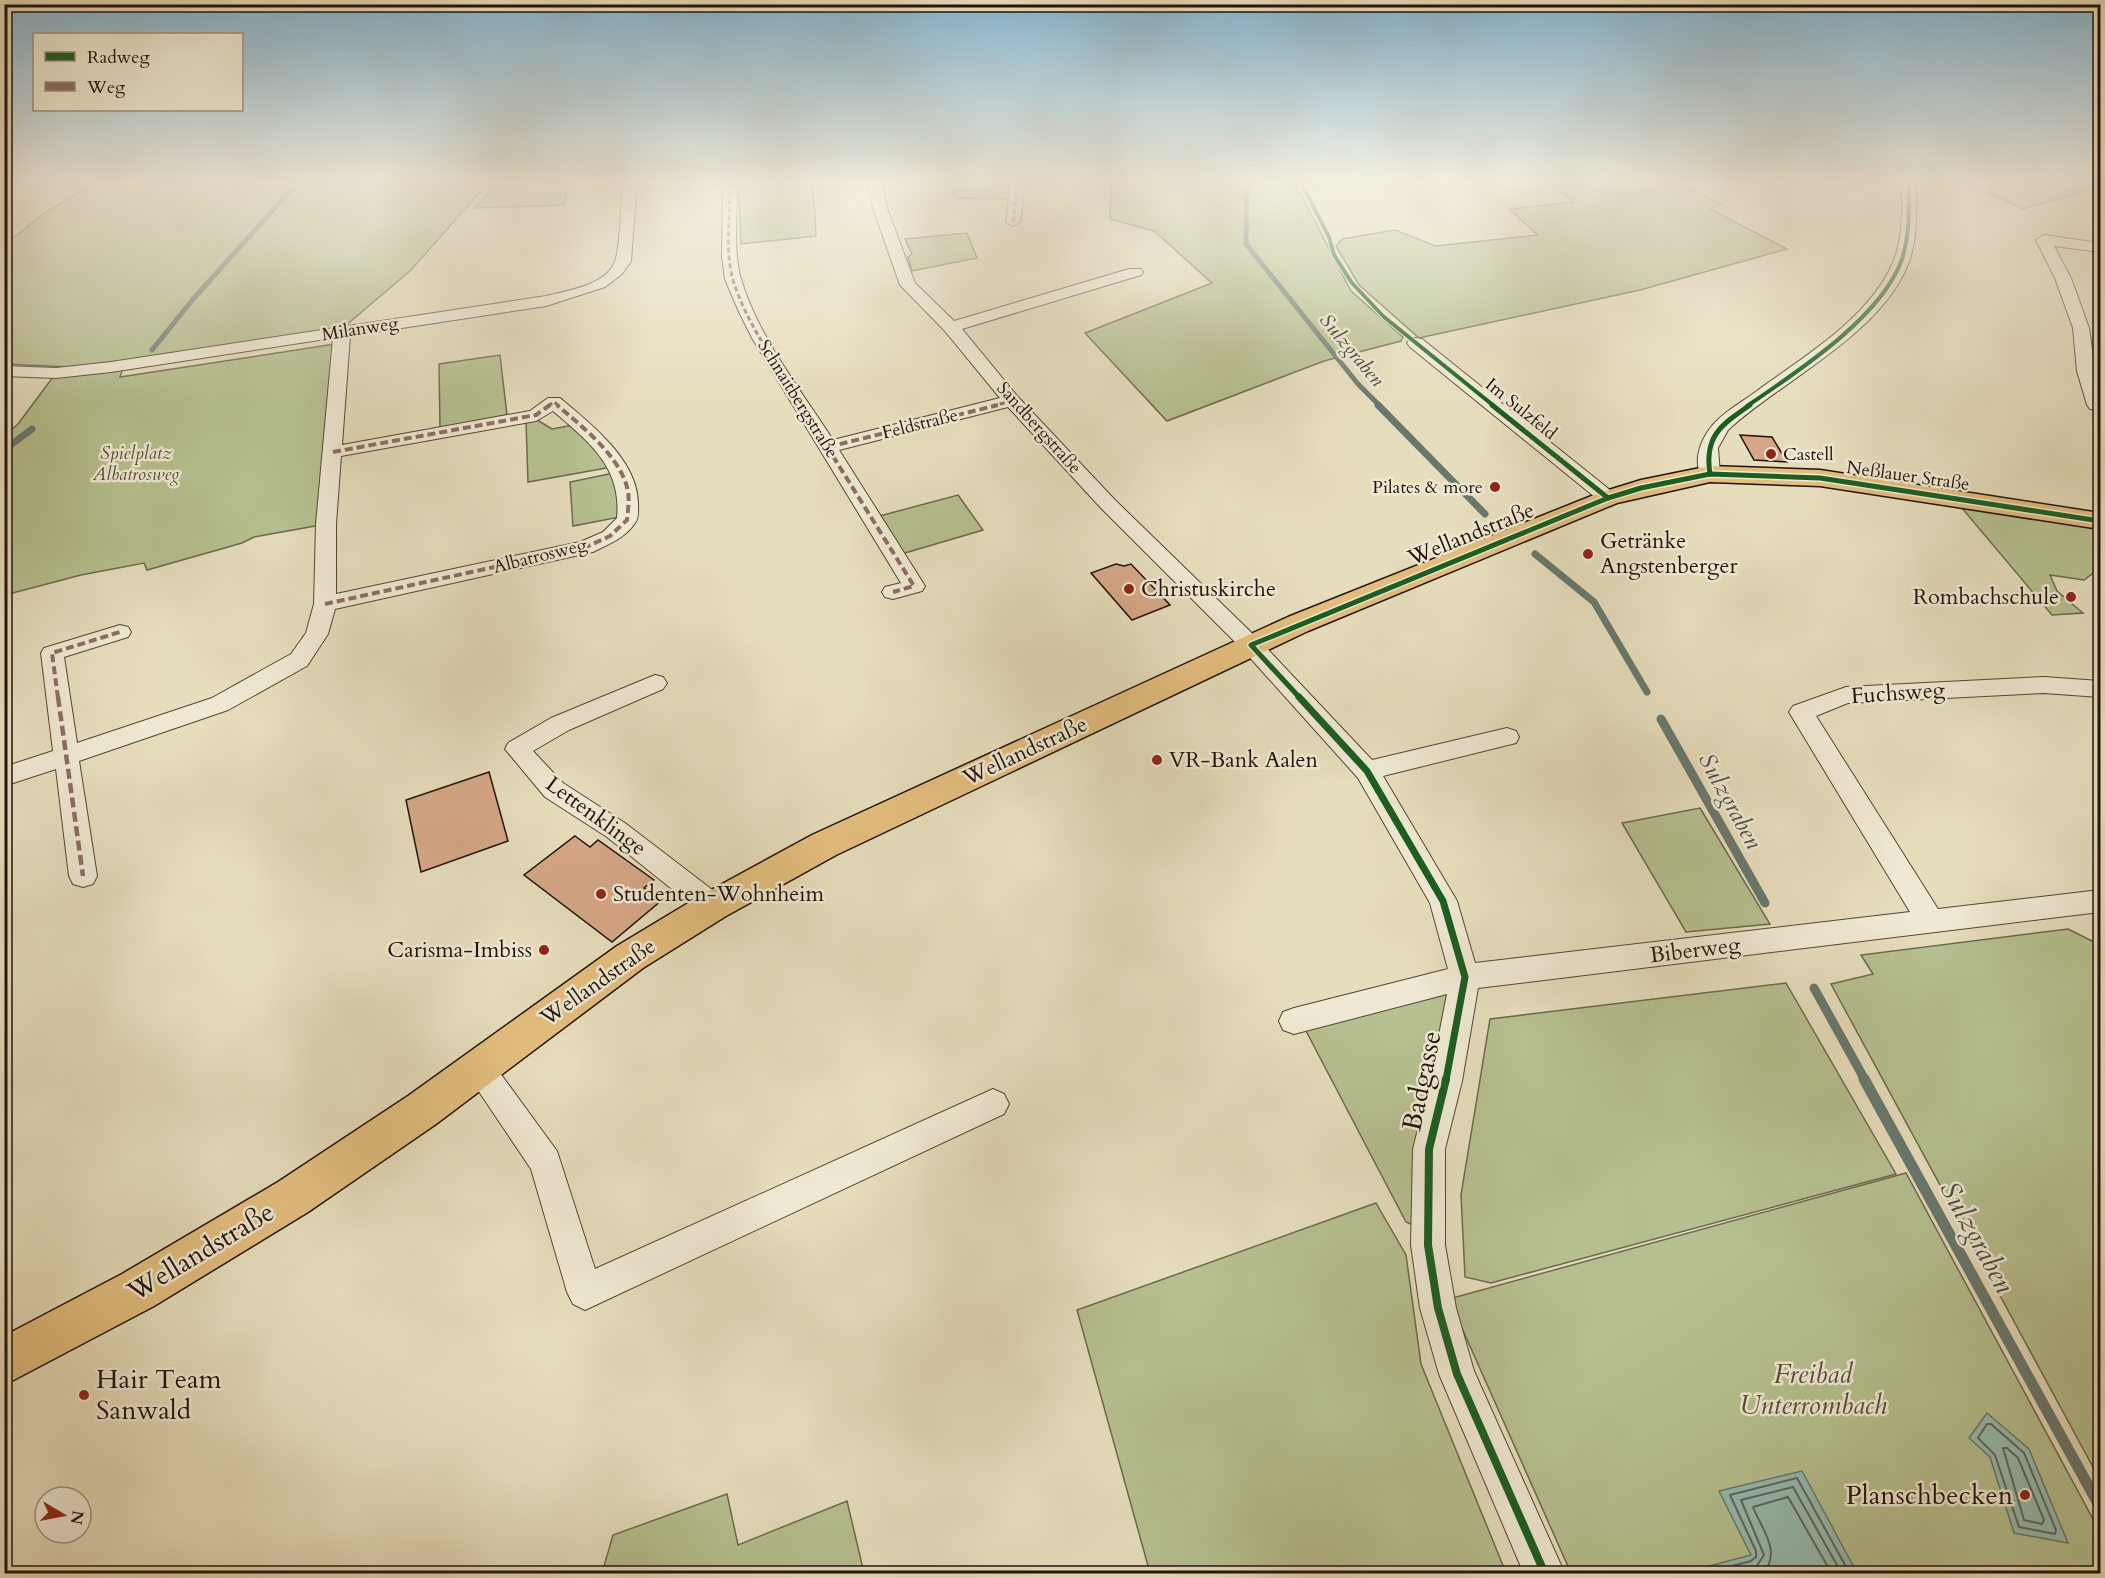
<svg xmlns="http://www.w3.org/2000/svg" width="2105" height="1578" font-family="Cardo,serif">
  <style>
    .green { fill: #b6c090; stroke: #6c694e; stroke-width: 1.5 }
    .water { fill: #96bcb0; stroke: #68786e; stroke-width: 1.5 }
    .lines { fill: none; stroke-linecap: round; stroke-linejoin: round }
    .shore { stroke: #5c675e; stroke-width: 2 }
    .stream-far3 { stroke: #68786e; stroke-width: 5 }
    .stream-far2 { stroke: #68786e; stroke-width: 7 }
    .stream-far1 { stroke: #68786e; stroke-width: 9 }
    .stream { stroke: #68786e; stroke-width: 11 }
    .building { fill: #d5a787; stroke: #22120b; stroke-width: 1.5 }
    .minor-casing { stroke: #534537; stroke-width: 2 }
    .major-casing { stroke: #22120b; stroke-width: 3 }
    .minor { fill: #efe9d3; fill-rule: evenodd }
    .major { fill: #e3be7e; fill-rule: evenodd }
    .quiet-far2 { stroke: #8d6e63; stroke-width: 3; stroke-dasharray: 5 3; stroke-linecap: butt }
    .quiet-far1 { stroke: #8d6e63; stroke-width: 4; stroke-dasharray: 8 4; stroke-linecap: butt }
    .quiet { stroke: #8d6e63; stroke-width: 4.5; stroke-dasharray: 10 4.5; stroke-linecap: butt }
    .cycleway-far3-casing { stroke: #efe9d3; stroke-width: 6 }
    .cycleway-far2-casing { stroke: #efe9d3; stroke-width: 8 }
    .cycleway-far1-casing { stroke: #efe9d3; stroke-width: 10 }
    .cycleway-casing { stroke: #efe9d3; stroke-width: 12 }
    .cycleway-far3 { stroke: #1b5e20; stroke-width: 4 }
    .cycleway-far2 { stroke: #1b5e20; stroke-width: 5 }
    .cycleway-far1 { stroke: #1b5e20; stroke-width: 7 }
    .cycleway { stroke: #1b5e20; stroke-width: 8 }
    .poi-dot { fill: #8f2418; stroke: #efe9d3; stroke-width: 2 }
    .labels { text-anchor: middle; dominant-baseline: central; stroke-width: 5; stroke-linejoin: round; paint-order: stroke }
    .far-street-label { font-size: 18px; fill: #22120b; stroke: #efe9d3 }
    .far-park-label { font-size: 18px; font-style: italic; fill: #564f3a; stroke: #efe9d3 }
    .far-poi-label { font-size: 18px; fill: #22120b; stroke: #efe9d3; text-anchor: start }
    .far-water-label { font-size: 20px; font-style: italic; fill: #4b4e45; stroke: #efe9d3 }
    .street-label { font-size: 22px; fill: #22120b; stroke: #efe9d3 }
    .poi-label { font-size: 22px; fill: #22120b; stroke: #efe9d3; text-anchor: start }
    .water-label { font-size: 24px; font-style: italic; fill: #4b4e45; stroke: #efe9d3 }
    .near-street-label { font-size: 27px; fill: #22120b; stroke: #efe9d3 }
    .near-park-label { font-size: 27px; font-style: italic; fill: #564f3a; stroke: #efe9d3 }
    .near-poi-label { font-size: 27px; fill: #22120b; stroke: #efe9d3; text-anchor: start }
    .near-water-label { font-size: 28px; font-style: italic; fill: #4b4e45; stroke: #efe9d3 }
  </style>
  <rect width="100%" height="100%" fill="#e6ddbc"/>
  <filter id="stains"><feTurbulence type="fractalNoise" baseFrequency=".00333" numOctaves="4"/><feColorMatrix values="0 0 0 0 .2 0 0 0 0 .09 0 0 0 0 .02 0 0 0 .5 -.17"/></filter>
  <radialGradient id="worn" r=".72"><stop offset=".6" stop-color="#630" stop-opacity="0"/><stop offset="1" stop-color="#630" stop-opacity=".3"/></radialGradient>
  <g class="green">
    <path d="M 98,181 L 490,181 L 410,271 L 345,326 L 200,351 L 70,367 L 5,364 L 4,245 L 46,212 Z"/>
    <path d="M 499,181 L 569,181 L 564,205 L 475,208 Z"/>
    <path d="M 950,181 L 1012,181 L 1012,199 L 955,198 Z"/>
    <path d="M 1111,181 L 1294,181 L 1351,291 L 1403,337 L 1401,341 L 1324,361 L 1167,421 L 1085,333 L 1212,283 L 1154,231 L 1110,219 Z"/>
    <path d="M 1547,181 L 1669,181 L 1721,204 L 1710,209 L 1787,249 L 1640,290 L 1419,338 L 1359,285 L 1336,246 L 1342,239 L 1395,230 L 1436,246 L 1538,235 L 1509,209 L 1574,202 Z"/>
    <path d="M 1997,181 L 2100,181 L 2100,187 L 2023,209 L 1987,192 Z"/>
    <path d="M 813,185 L 816,236 L 741,244 L 738,187 Z"/>
    <path d="M 967,233 L 977,258 L 912,271 L 908,257 L 912,254 L 905,239 Z"/>
    <path d="M 342,343 L 326,524 L 254,537 L 242,543 L 147,570 L 144,563 L 81,575 L 5,595 L 5,435 L 18,424 L 56,373 L 124,365 L 120,377 Z"/>
    <path d="M 500,355 L 507,415 L 440,428 L 439,364 Z"/>
    <path d="M 537,420 L 552,429 L 573,425 L 612,467 L 528,482 L 526,422 Z"/>
    <path d="M 614,473 L 620,517 L 573,526 L 570,482 Z"/>
    <path d="M 958,495 L 983,530 L 898,555 L 876,517 Z"/>
    <path d="M 1966,503 L 2100,525 L 2100,568 L 2084,580 L 2050,575 L 2057,591 L 2083,613 L 2052,615 L 1961,507 Z"/>
    <path d="M 1700,808 L 1770,924 L 1686,932 L 1622,823 Z"/>
    <path d="M 2068,929 L 2100,945 L 2100,1480 L 1831,984 L 1873,974 L 1861,955 Z"/>
    <path d="M 1786,983 L 1896,1174 L 1491,1283 L 1465,1277 L 1461,1195 L 1490,1019 Z"/>
    <path d="M 1452,991 L 1419,1228 L 1406,1222 L 1305,1029 Z"/>
    <path d="M 1906,1173 L 2100,1532 L 2100,1573 L 1571,1573 L 1449,1299 Z"/>
    <path d="M 1376,1203 L 1406,1255 L 1421,1364 L 1506,1573 L 1150,1573 L 1077,1310 Z"/>
    <path d="M 727,1494 L 738,1545 L 847,1501 L 864,1573 L 602,1573 L 613,1535 Z"/>
  </g>
  <g class="water">
    <path d="M 1987,1413 L 2029,1449 L 2068,1543 L 2014,1533 L 1990,1457 L 1969,1438 Z"/>
    <path d="M 1802,1471 L 1857,1573 L 1683,1573 L 1751,1555 L 1719,1491 Z"/>
  </g>
  <g class="lines">
    <g class="shore">
      <path d="M 1987,1424 L 1991,1424 L 2024,1453 L 2056,1530 L 2055,1534 L 2019,1527 L 1995,1455 L 1978,1438 Z"/>
      <path d="M 2003,1448 L 2007,1448 L 2018,1458 L 2044,1520 L 2042,1524 L 2024,1520 Z"/>
      <path d="M 1701,1574 L 1751,1561 L 1756,1557 L 1756,1551 L 1730,1495 L 1797,1478 L 1850,1574"/>
      <path d="M 1733,1574 L 1756,1567 L 1764,1555 L 1741,1500 L 1793,1487 L 1842,1574"/>
      <path d="M 1763,1574 C 1782,1551 1762,1530 1753,1507 L 1788,1497 L 1832,1574"/>
    </g>
    <g class="stream-far3">
      <path d="M 1247,181 L 1246,244 L 1358,384 L 1380,406"/>
      <path d="M 152,350 L 194,298 L 299,181"/>
    </g>
    <g class="stream-far2">
      <path d="M 1378,405 L 1485,514"/>
      <path d="M 4,450 L 32,429"/>
      <path d="M 1535,554 L 1594,602 L 1647,692"/>
    </g>
    <g class="stream-far1">
      <path d="M 1661,719 L 1765,903"/>
      <path d="M 1814,988 L 1865,1080"/>
    </g>
    <path class="stream" d="M 1864,1079 L 2100,1507"/>
  </g>
  <g class="building">
    <path d="M 1740,435 L 1772,437 L 1787,462 L 1754,460 Z"/>
    <path d="M 1116,564 L 1124,566 L 1131,564 L 1170,605 L 1132,620 L 1091,573 Z"/>
    <path d="M 489,772 L 508,841 L 421,872 L 406,800 Z"/>
    <path d="M 575,836 L 590,847 L 598,840 L 654,880 L 644,888 L 662,900 L 612,942 L 524,875 Z"/>
  </g>
  <g class="lines">
    <g class="minor-casing">
      <g id="minor">
        <path d="M 623,181 L 637,181 L 631,261 L 622,274 L 605,287 L 546,306 L 350,336 L 342,445 L 530,411 L 548,398 L 560,398 C 591,424 639,461 638,505 C 638,511 639,518 635,523 C 625,538 609,544 593,552 L 335,609 L 328,634 L 307,666 L 228,710 L 79,761 L 97,876 L 93,884 L 83,887 L 73,884 L 69,876 L 56,769 L 4,786 L 4,767 L 53,751 L 41,653 L 44,648 L 120,625 L 128,627 L 131,632 L 128,637 L 64,657 L 77,743 L 212,698 L 291,654 L 306,633 L 314,604 L 316,524 L 333,338 L 111,372 L 56,378 L 4,376 L 4,366 L 56,368 L 111,362 L 546,296 C 567,291 607,285 615,261 C 621,246 621,200 623,181 ZM 553,411 C 589,442 622,467 617,518 L 603,532 L 580,542 L 336,594 L 336,524 L 341,456 L 536,421 Z"/>
        <path d="M 713,181 L 731,181 L 737,187 C 737,216 733,251 741,279 C 758,337 801,390 833,440 L 1000,398 L 945,331 L 900,285 L 873,208 L 868,181 L 882,181 L 887,208 L 915,283 L 954,321 L 1129,269 L 1141,269 L 1143,272 L 1141,275 L 962,329 L 1018,397 L 1115,500 L 1259,640 L 1372,760 L 1507,728 L 1516,731 L 1519,737 L 1516,743 L 1383,776 L 1457,901 L 1475,963 L 1910,912 L 1789,712 L 1793,706 L 1846,687 L 2044,677 L 2100,681 L 2100,697 L 2044,693 L 1848,703 L 1816,716 L 1938,909 L 2100,890 L 2100,912 L 1478,988 L 1462,1081 L 1445,1149 L 1445,1245 L 1456,1308 L 1474,1371 L 1565,1574 L 1524,1574 L 1439,1374 L 1420,1308 L 1411,1245 L 1413,1149 L 1430,1081 L 1447,994 L 1294,1034 L 1283,1030 L 1279,1021 L 1283,1012 L 1294,1008 L 1448,969 L 1430,903 L 1358,778 L 1243,650 L 1101,508 L 1008,407 L 839,450 L 925,586 L 922,591 L 893,599 L 885,597 L 882,592 L 885,587 L 901,583 L 752,338 L 739,312 L 725,279 L 722,257 L 723,189 Z"/>
        <path d="M 1011,181 L 1025,181 L 1020,222 L 1013,226 L 1006,222 Z"/>
        <path d="M 1902,181 L 1916,181 C 1916,207 1918,234 1910,259 C 1885,333 1782,380 1728,430 L 1718,448 L 1720,474 L 1710,480 L 1703,478 C 1692,463 1700,441 1711,427 C 1722,413 1739,404 1754,393 C 1800,359 1861,324 1889,271 C 1904,244 1902,211 1902,181 Z"/>
        <path d="M 2044,235 L 2100,243 L 2100,252 L 2054,246 L 2071,278 L 2089,328 L 2095,371 L 2100,390 L 2100,410 L 2090,409 L 2087,405 L 2077,371 L 2073,328 L 2055,278 L 2036,240 Z"/>
        <path d="M 1416,338 L 1422,339 L 1615,494 L 1618,498 L 1615,502 L 1601,502 L 1410,347 L 1407,343 L 1410,339 Z"/>
        <path d="M 655,675 L 663,677 L 667,683 L 663,689 L 569,730 L 533,751 L 563,783 L 625,823 L 723,898 L 727,906 L 723,914 L 713,917 L 703,914 L 607,837 L 545,797 L 505,749 L 508,743 L 551,718 Z"/>
        <path d="M 478,1054 L 489,1058 L 557,1151 L 595,1269 L 982,1094 L 993,1089 L 1004,1094 L 1009,1104 L 1004,1114 L 585,1310 L 573,1304 L 567,1292 L 531,1169 L 463,1068 L 467,1058 Z"/>
      </g>
    </g>
    <g class="major-casing">
      <path id="major" d="M 1710,466 L 1820,470 L 2100,513 L 2100,529 L 1820,486 L 1710,482 L 1617,503 L 1308,631 L 836,855 L 726,916 L 643,968 L 436,1124 L 308,1212 L 154,1306 L 4,1385 L 4,1336 L 122,1274 L 278,1182 L 408,1096 L 617,946 L 700,896 L 812,835 L 1288,617 L 1599,493 L 1641,480 Z"/>
    </g>
    <use href="#minor" class="minor"/>
    <use href="#major" class="major"/>
    <g class="quiet-far2">
      <path d="M 720,181 L 730,187 C 730,216 725,252 733,280 C 747,325 778,366 802,406"/>
      <path d="M 1013,222 L 1018,181"/>
      <path d="M 548,406 L 554,402 L 559,406"/>
      <path d="M 992,406 L 1012,401"/>
    </g>
    <g class="quiet-far1">
      <path d="M 801,405 L 914,586 L 893,592"/>
      <path d="M 828,447 L 998,405"/>
      <path d="M 333,452 L 536,415 L 550,405"/>
      <path d="M 325,604 L 586,547 L 610,536 L 627,520 C 628,509 630,497 627,487 C 618,454 581,426 557,405"/>
      <path d="M 58,698 L 52,653 L 120,632"/>
    </g>
    <path class="quiet" d="M 58,697 L 83,876"/>
    <g class="cycleway-far3-casing">
      <g id="cycleway-far3">
        <path d="M 1300,181 L 1329,237 L 1334,255 L 1352,283 L 1384,317 L 1494,406"/>
        <path d="M 1747,406 C 1797,372 1882,317 1902,259 C 1910,234 1909,207 1909,181"/>
      </g>
    </g>
    <g class="cycleway-far2-casing">
      <g id="cycleway-far2">
        <path d="M 1492,405 L 1608,498"/>
        <path d="M 1710,474 C 1704,436 1721,425 1750,405"/>
        <path d="M 1300,698 L 1251,645 L 1608,498 L 1641,488 L 1710,474 L 1820,478 L 2100,521"/>
      </g>
    </g>
    <g class="cycleway-far1-casing">
      <path id="cycleway-far1" d="M 1299,697 L 1367,771 L 1443,901 L 1465,977 L 1446,1080"/>
    </g>
    <g class="cycleway-casing">
      <path id="cycleway" d="M 1446,1079 L 1429,1149 L 1428,1245 L 1438,1308 L 1457,1374 L 1545,1574"/>
    </g>
    <use href="#cycleway-far3" class="cycleway-far3"/>
    <use href="#cycleway-far2" class="cycleway-far2"/>
    <use href="#cycleway-far1" class="cycleway-far1"/>
    <use href="#cycleway" class="cycleway"/>
  </g>
  <linearGradient id="sky" x2="0" y2="1"><stop stop-color="#87b7d2"/><stop offset="0.45" stop-color="#f4f0e1"/><stop offset="1" stop-color="#f4f0e1" stop-opacity="0"/></linearGradient>
  <rect width="2105" height="402" fill="url(#sky)"/>
  <g class="poi-dot">
    <circle cx="1771" cy="454" r="6"/>
    <circle cx="1495" cy="487" r="6"/>
    <circle cx="1588" cy="554" r="6"/>
    <circle cx="1129" cy="589" r="6"/>
    <circle cx="2071" cy="597" r="6"/>
    <circle cx="1157" cy="760" r="6"/>
    <circle cx="601" cy="894" r="6"/>
    <circle cx="544" cy="950" r="6"/>
    <circle cx="84" cy="1395" r="6"/>
    <circle cx="2025" cy="1495" r="6"/>
  </g>
  <g class="labels">
    <g class="far-street-label">
      <text transform="translate(360 329) rotate(-9)">Milanweg</text>
      <text transform="translate(798 399) rotate(58)">Schnaitbergstraße</text>
      <text transform="translate(1521 409) rotate(39)">Im Sulzfeld</text>
      <text transform="translate(920 424) rotate(-14)">Feldstraße</text>
      <text transform="translate(1039 428) rotate(48)">Sandbergstraße</text>
      <text transform="translate(1908 476) rotate(8)">Neßlauer Straße</text>
      <text transform="translate(540 556) rotate(-14)">Albatrosweg</text>
    </g>
    <g class="far-park-label">
      <text x="136" y="453">Spielplatz<tspan x="136" dy="21">Albatrosweg</tspan></text>
    </g>
    <g class="far-poi-label">
      <text x="1783" y="454">Castell</text>
      <text x="1483" y="487" text-anchor="end">Pilates &amp; more</text>
    </g>
    <g class="far-water-label">
      <text transform="translate(1352 350) rotate(50)">Sulzgraben</text>
    </g>
    <g class="street-label">
      <text transform="translate(1471 534) rotate(-22)">Wellandstraße</text>
      <text transform="translate(1898 693) rotate(-4)">Fuchsweg</text>
      <text transform="translate(1025 751) rotate(-25)">Wellandstraße</text>
      <text transform="translate(596 816) rotate(36)">Lettenklinge</text>
      <text transform="translate(1695 950) rotate(-7)">Biberweg</text>
      <text transform="translate(598 982) rotate(-35)">Wellandstraße</text>
    </g>
    <g class="poi-label">
      <text x="1600" y="541">Getränke<tspan x="1600" dy="25">Angstenberger</tspan></text>
      <text x="1141" y="589">Christuskirche</text>
      <text x="2059" y="597" text-anchor="end">Rombachschule</text>
      <text x="1169" y="760">VR-Bank Aalen</text>
      <text x="613" y="894">Studenten-Wohnheim</text>
      <text x="532" y="950" text-anchor="end">Carisma-Imbiss</text>
    </g>
    <g class="water-label">
      <text transform="translate(1730 801) rotate(61)">Sulzgraben</text>
    </g>
    <g class="near-street-label">
      <text transform="translate(1422 1081) rotate(-78)">Badgasse</text>
      <text transform="translate(201 1252) rotate(-31)">Wellandstraße</text>
    </g>
    <g class="near-park-label">
      <text x="1813" y="1374">Freibad<tspan x="1813" dy="31">Unterrombach</tspan></text>
    </g>
    <g class="near-poi-label">
      <text x="96" y="1379">Hair Team<tspan x="96" dy="31">Sanwald</tspan></text>
      <text x="2013" y="1495" text-anchor="end">Planschbecken</text>
    </g>
    <g class="near-water-label">
      <text transform="translate(1977 1237) rotate(61)">Sulzgraben</text>
    </g>
  </g>
  <rect width="2105" height="1578" fill="none" stroke="#e6ddbc" stroke-width="24"/>
  <rect x="6" y="6" width="2093" height="1566" fill="none" stroke="#22120b" stroke-width="3"/>
  <rect x="12" y="12" width="2081" height="1554" fill="none" stroke="#22120b" stroke-width="1.5"/>
  <rect x="33" y="33" width="210" height="78" fill="#efe9d3" stroke="#9d9383" stroke-width="1.5"/>
  <rect x="45" y="52" width="30" height="9" fill="#1b5e20" stroke="#9d9383" stroke-width="1.5"/>
  <text x="87" y="63" font-size="18" fill="#22120b">Radweg</text>
  <rect x="45" y="82" width="30" height="9" fill="#8d6e63" stroke="#9d9383" stroke-width="1.5"/>
  <text x="87" y="93" font-size="18" fill="#22120b">Weg</text>
  <g transform="translate(63 1515) rotate(100)"><circle r="28" fill="#efe9d3" stroke="#9d9383" stroke-width="1.5"/>
  <path d="M0-4.5L10 22L0 15L-10 22Z" fill="#8f2418"/>
  <text y="-9" font-size="16" font-weight="bold" text-anchor="middle" fill="#22120b">N</text>
  </g>
  <rect width="100%" height="100%" filter="url(#stains)"/>
  <rect width="100%" height="100%" fill="url(#worn)"/>
</svg>
